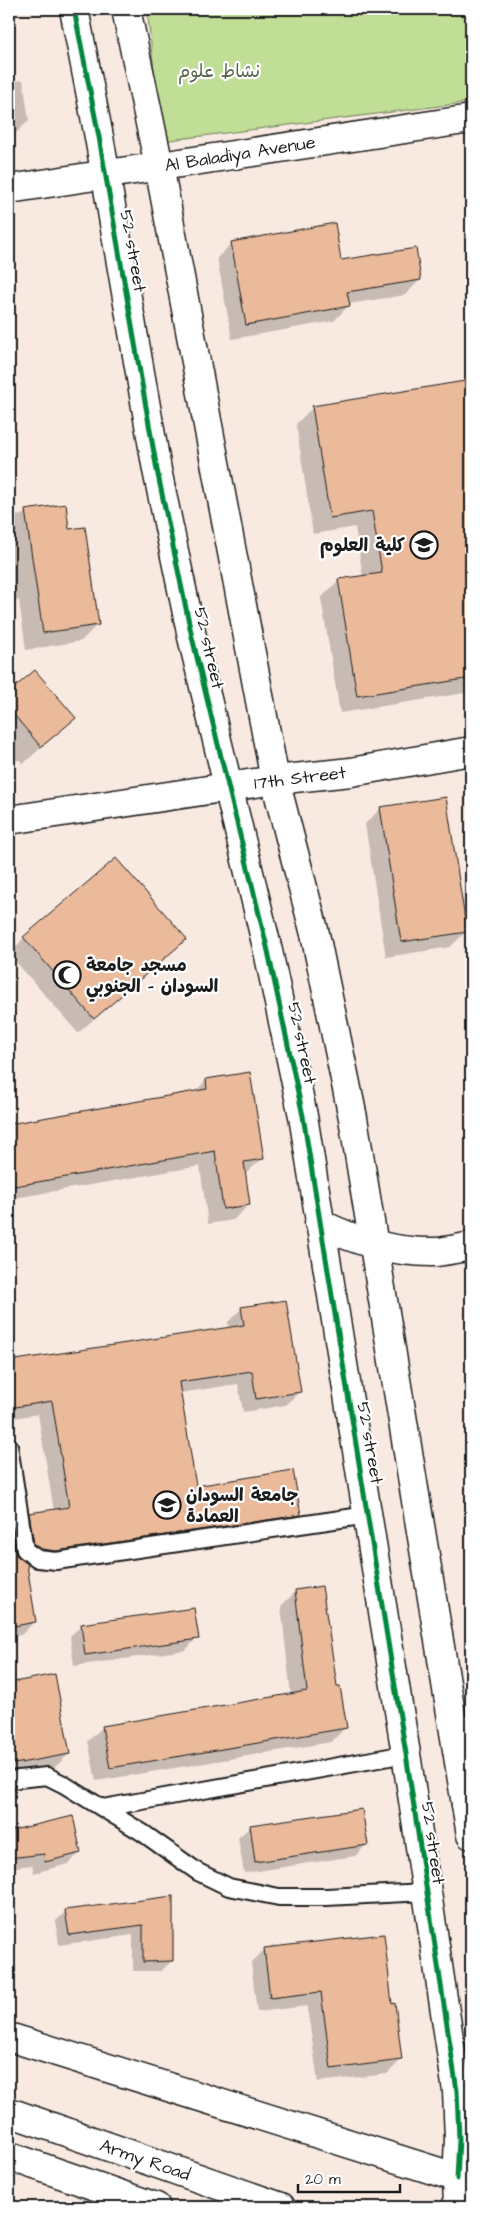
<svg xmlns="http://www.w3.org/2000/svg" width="480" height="2216" font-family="'Architects Daughter','Playpen Sans Arabic',sans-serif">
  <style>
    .green { fill: #c0de96; stroke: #6e7d59 }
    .shadow { fill: #0003 }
    .building { fill: #eaba9b; stroke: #1c1c1c }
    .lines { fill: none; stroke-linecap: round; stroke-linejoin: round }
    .service-casing { stroke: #1c1c1c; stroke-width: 20 }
    .minor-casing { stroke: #1c1c1c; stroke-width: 31 }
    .tertiary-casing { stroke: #1c1c1c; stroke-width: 31 }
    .secondary-casing { stroke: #1c1c1c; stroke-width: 31 }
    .trunk-casing { stroke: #1c1c1c; stroke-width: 31 }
    .service { stroke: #fff; stroke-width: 16 }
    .minor { stroke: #fff; stroke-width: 28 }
    .tertiary { stroke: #fff; stroke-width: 28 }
    .secondary { stroke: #fff; stroke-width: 28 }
    .trunk { stroke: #fff; stroke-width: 28 }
    .cycleway-casing { stroke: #fff; stroke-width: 8 }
    .cycleway { stroke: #00873e; stroke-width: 5 }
    .labels { text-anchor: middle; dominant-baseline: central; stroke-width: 4.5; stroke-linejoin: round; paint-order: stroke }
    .park-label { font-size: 18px; fill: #556047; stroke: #fff }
    .street-label { font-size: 18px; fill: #1c1c1c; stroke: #fff }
    .poi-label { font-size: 18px; font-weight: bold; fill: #1c1c1c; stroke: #fff; text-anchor: start }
  </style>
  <rect width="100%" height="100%" fill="#f9eae1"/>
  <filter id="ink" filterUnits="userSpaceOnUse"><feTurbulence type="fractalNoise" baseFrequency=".02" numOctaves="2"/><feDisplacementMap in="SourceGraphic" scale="10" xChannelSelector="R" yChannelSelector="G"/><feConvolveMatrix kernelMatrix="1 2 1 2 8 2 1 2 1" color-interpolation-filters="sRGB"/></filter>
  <g filter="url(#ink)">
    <path class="green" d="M 147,9 L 471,9 L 471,102 L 162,141 Z"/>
    <g class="shadow">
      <path d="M 23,80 L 29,120 L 15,134 L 9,135 L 9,82 Z"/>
      <path d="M 232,243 L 340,262 L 420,280 L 405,295 L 348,304 L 348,306 L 334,321 L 232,339 L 217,258 Z"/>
      <path d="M 471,381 L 471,692 L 340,713 L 321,598 L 338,581 L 363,577 L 355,527 L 313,534 L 296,424 L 313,407 Z"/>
      <path d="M 26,511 L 68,530 L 98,624 L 81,641 L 26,650 L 19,600 L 9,602 L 9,517 L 22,515 Z"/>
      <path d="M 35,672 L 74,718 L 23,764 L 20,760 L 9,761 L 9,694 Z"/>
      <path d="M 381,808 L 466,932 L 450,947 L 386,957 L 365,824 Z"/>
      <path d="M 24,938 L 185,939 L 78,1033 L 9,954 Z"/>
      <path d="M 206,1080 L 263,1158 L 245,1174 L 249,1205 L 233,1220 L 208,1224 L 200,1166 L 9,1199 L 9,1125 L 195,1092 Z"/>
      <path d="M 242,1308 L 300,1391 L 286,1405 L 243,1412 L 238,1384 L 180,1393 L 195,1488 L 299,1514 L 286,1528 L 41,1564 L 23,1562 L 27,1565 L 35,1621 L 21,1635 L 9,1637 L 9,1518 L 14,1552 L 21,1561 L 16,1528 L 30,1514 L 54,1511 L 38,1414 L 9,1419 L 9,1362 L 229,1328 L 228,1322 Z"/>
      <path d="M 295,1592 L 336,1688 L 346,1727 L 331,1742 L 96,1781 L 88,1741 L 103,1727 L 291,1695 L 281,1606 Z"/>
      <path d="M 82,1625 L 197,1638 L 186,1650 L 74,1666 L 70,1636 Z"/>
      <path d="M 54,1675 L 69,1754 L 53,1769 L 9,1777 L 9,1684 Z"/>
      <path d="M 361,1810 L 367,1844 L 355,1856 L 244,1873 L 238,1838 L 250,1827 Z"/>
      <path d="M 18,1830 L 80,1853 L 68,1864 L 34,1873 L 32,1865 L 9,1868 L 9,1831 Z"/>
      <path d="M 172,1897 L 172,1961 L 161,1971 L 133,1971 L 133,1935 L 59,1945 L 56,1921 L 66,1911 Z"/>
      <path d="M 265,1949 L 391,2005 L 401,2060 L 387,2074 L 318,2082 L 307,2006 L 257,2012 L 251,1963 Z"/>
    </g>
    <g class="building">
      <path d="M 335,223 L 341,260 L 416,248 L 421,280 L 347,292 L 350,306 L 246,325 L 231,242 Z"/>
      <path d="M 471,380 L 471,678 L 357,696 L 338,579 L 382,573 L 372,511 L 330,518 L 312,406 Z"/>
      <path d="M 66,504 L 69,529 L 85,527 L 99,625 L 43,633 L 25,510 Z"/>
      <path d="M 35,670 L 76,718 L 41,747 L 9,709 L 9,692 Z"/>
      <path d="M 446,797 L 467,932 L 401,942 L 380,807 Z"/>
      <path d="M 116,858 L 187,939 L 94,1019 L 23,937 Z"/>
      <path d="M 250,1072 L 264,1159 L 244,1162 L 250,1205 L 223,1209 L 215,1151 L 9,1187 L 9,1124 L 207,1089 L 206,1079 Z"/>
      <path d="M 286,1300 L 301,1392 L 256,1399 L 252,1371 L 179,1382 L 196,1486 L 293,1470 L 301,1515 L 56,1551 L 42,1549 L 34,1544 L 29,1513 L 69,1507 L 52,1401 L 9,1408 L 9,1361 L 244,1325 L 241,1307 Z"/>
      <path d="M 10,1516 L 16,1555 L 29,1565 L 27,1565 L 36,1622 L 9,1627 Z"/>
      <path d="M 322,1586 L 337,1686 L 340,1686 L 347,1728 L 110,1768 L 102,1726 L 307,1691 L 295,1590 Z"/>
      <path d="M 194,1608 L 199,1639 L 85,1655 L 81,1624 Z"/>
      <path d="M 55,1674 L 70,1754 L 9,1765 L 9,1683 Z"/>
      <path d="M 362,1809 L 368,1845 L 255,1862 L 250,1825 Z"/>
      <path d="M 73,1816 L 81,1853 L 45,1862 L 44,1854 L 9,1858 L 9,1831 Z"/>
      <path d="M 173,1896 L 173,1961 L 143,1962 L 143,1925 L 69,1935 L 65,1910 Z"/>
      <path d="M 384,1934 L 392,2004 L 395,2003 L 402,2060 L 331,2069 L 321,1992 L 270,1998 L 264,1948 Z"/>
    </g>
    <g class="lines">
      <g class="service-casing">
        <g id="service">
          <path d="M 9,1446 L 25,1550 L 38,1559 L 56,1561 L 368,1515"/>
          <path d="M 9,1780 L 47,1776 L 63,1784 L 143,1833 L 198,1872 L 229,1887 L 279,1897 L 326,1897 L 426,1892"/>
          <path d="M 103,1808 L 406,1754"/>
        </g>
      </g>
      <g class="minor-casing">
        <g id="minor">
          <path d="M 9,820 L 275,780 L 351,772 L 471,751"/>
          <path d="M 319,1223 C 355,1241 396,1253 436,1252 C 448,1251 460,1248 471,1246"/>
        </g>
      </g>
      <g class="tertiary-casing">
        <g id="tertiary">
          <path d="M 74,9 L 99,137 L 157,470 L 192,637 L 268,951 L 303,1116 L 406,1754 L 457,2091 L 459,2139 L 457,2179"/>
          <path d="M 126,9 L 159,166 L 275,780 L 315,934 L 353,1118 L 471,1835"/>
          <path d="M 9,189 L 471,119"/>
        </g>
      </g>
      <g class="secondary-casing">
        <path id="secondary" d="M 457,2179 L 458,2207"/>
      </g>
      <g class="trunk-casing">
        <g id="trunk">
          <path d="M 466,1804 L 471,1817"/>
          <path d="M 9,2037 L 471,2182"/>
          <path d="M 9,2112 L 281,2207"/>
          <path d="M 9,2156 L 156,2207"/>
        </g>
      </g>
      <use href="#service" class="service"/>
      <use href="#minor" class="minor"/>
      <use href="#tertiary" class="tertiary"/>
      <use href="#secondary" class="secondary"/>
      <use href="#trunk" class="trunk"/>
      <g class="cycleway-casing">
        <path id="cycleway" d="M 74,9 L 99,137 L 157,470 L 192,637 L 268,951 L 303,1116 L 406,1754 L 457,2091 L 459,2139 L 457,2179"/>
      </g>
      <use href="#cycleway" class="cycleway"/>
    </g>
  </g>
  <defs>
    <g id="university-ring" transform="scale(1.4375)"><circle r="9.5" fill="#fff" stroke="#1c1c1c" stroke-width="1.5"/><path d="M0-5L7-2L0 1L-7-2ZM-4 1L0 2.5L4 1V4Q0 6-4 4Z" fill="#1c1c1c"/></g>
    <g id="mosque-ring" transform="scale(1.4375)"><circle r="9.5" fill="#fff" stroke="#1c1c1c" stroke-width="1.5"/><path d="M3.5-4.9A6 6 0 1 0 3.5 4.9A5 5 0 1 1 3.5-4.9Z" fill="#1c1c1c"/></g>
  </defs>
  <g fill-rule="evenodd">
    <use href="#university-ring" x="424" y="545"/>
    <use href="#mosque-ring" x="67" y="975"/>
    <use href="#university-ring" x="167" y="1505"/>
  </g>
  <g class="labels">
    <g class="park-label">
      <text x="219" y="71">نشاط علوم</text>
    </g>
    <g class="street-label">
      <text transform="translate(240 154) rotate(-9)">Al Baladiya Avenue</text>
      <text transform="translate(133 251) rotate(80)">52 street</text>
      <text transform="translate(209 648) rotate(77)">52 street</text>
      <text transform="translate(300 778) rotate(-7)">17th Street</text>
      <text transform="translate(302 1043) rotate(78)">52 street</text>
      <text transform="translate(370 1443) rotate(80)">52 street</text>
      <text transform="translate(433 1843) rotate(82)">52 street</text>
      <text transform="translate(145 2160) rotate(19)">Army Road</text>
    </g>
    <g class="poi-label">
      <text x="405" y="545" text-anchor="end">كلية العلوم</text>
      <text x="86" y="965">مسجد جامعة<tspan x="86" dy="21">السودان - الجنوبي</tspan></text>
      <text x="186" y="1495">جامعة السودان<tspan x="186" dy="21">العمادة</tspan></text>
    </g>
  </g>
  <rect width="480" height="2216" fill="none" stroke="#fff" stroke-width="30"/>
  <rect x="15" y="15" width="450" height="2186" fill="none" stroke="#1c1c1c" stroke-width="2" filter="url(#ink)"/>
  <path d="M298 2184v8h102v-8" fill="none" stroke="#1c1c1c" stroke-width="2.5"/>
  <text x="305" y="2184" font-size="15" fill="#1c1c1c" stroke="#ffffff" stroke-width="4" paint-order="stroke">20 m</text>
</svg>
